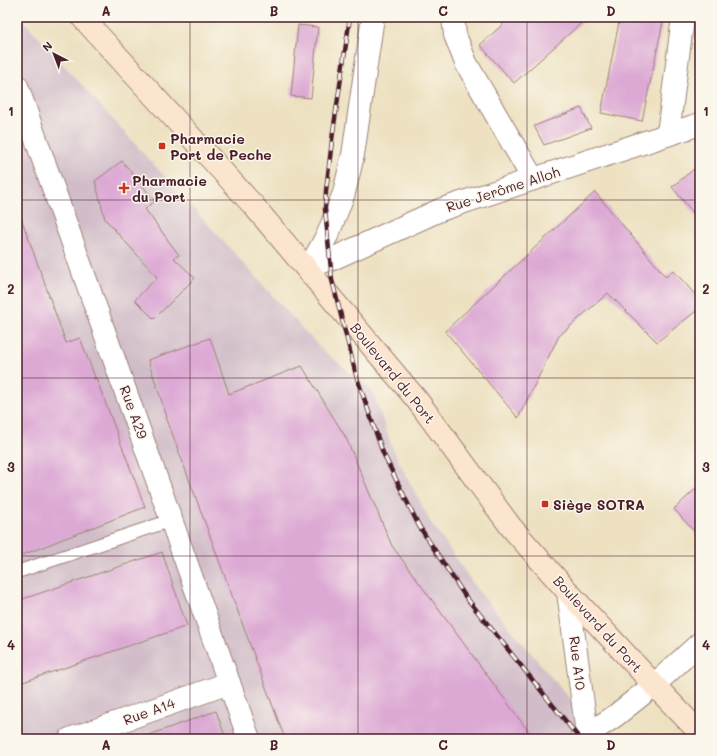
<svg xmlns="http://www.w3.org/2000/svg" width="717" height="756" font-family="Mali,sans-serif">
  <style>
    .industrial { fill: #d1bdc9 }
    .building { fill: #dca8d4 }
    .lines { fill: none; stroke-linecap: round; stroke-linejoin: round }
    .service-casing { stroke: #9c8076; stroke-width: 14 }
    .minor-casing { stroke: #9c8076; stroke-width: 24 }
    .tertiary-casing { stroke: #9c8076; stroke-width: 24 }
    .secondary-casing { stroke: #9c8076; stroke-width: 24 }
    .service { stroke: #fff; stroke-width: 12 }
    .minor { stroke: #fff; stroke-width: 22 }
    .tertiary { stroke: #fff; stroke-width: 22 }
    .secondary { stroke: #fce5cf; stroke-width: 22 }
    .rail-casing { stroke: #4a1f2b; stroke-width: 4.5 }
    .rail { stroke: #fbf7ec; stroke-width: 3; stroke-dasharray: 9; stroke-linecap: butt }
    .grid { fill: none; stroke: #4a1f2b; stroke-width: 1; stroke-opacity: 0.55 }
    .poi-dot { fill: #c8321e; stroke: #fbf7ec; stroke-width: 1.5 }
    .labels { text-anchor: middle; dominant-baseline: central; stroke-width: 3; stroke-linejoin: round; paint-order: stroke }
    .poi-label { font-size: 14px; font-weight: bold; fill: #4a1f2b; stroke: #fbf7ec; text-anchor: start }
    .street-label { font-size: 14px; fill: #4a1f2b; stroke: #fbf7ec }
    .neatline { fill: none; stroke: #4a1f2b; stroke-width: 1.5 }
    .grid-label { font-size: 13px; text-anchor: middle; font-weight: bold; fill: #4a1f2b }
  </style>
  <rect width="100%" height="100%" fill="#fbf7ec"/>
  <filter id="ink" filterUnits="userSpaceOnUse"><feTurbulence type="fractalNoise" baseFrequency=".025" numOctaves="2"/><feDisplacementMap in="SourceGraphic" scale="8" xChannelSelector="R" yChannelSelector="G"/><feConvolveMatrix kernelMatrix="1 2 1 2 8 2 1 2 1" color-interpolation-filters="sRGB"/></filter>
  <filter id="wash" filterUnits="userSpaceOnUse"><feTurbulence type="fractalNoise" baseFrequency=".012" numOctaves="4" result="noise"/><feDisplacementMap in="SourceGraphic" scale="16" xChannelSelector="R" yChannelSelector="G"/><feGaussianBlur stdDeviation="0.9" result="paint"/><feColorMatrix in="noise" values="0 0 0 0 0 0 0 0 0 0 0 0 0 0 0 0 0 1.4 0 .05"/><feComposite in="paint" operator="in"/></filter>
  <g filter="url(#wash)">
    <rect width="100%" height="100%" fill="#ede1c1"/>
    <path class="industrial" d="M 17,17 L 20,17 L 320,348 L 372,390 L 393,450 L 430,521 L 476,588 L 604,739 L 17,739 Z"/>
    <g id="blocks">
      <g class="building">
        <path d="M 511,17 L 588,17 L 514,83 L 480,45 Z"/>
        <path d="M 620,17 L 664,17 L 642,121 L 601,113 Z"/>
        <path d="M 298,25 L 318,27 L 311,98 L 291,96 Z"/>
        <path d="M 581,108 L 591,128 L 544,145 L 534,126 Z"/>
        <path d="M 122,161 L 155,201 L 145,209 L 179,255 L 174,258 L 195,278 L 154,319 L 135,300 L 157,277 L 105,219 L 95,181 Z"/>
        <path d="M 700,164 L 700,221 L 672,187 Z"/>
        <path d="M 595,192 L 666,277 L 673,270 L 700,300 L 700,308 L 657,342 L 608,293 L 559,336 L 518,418 L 445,331 Z"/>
        <path d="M 17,215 L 20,215 L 66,343 L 80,338 L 95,377 L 93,379 L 96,378 L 145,507 L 17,557 Z"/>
        <path d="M 210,338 L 229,394 L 302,366 L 346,438 L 392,546 L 534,739 L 285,739 L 166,417 L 167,417 L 148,360 Z"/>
        <path d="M 700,485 L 700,538 L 674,509 Z"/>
        <path d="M 162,552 L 187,626 L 17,684 L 17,601 Z"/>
        <path d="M 216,711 L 226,739 L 147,739 L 146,736 Z"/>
      </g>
    </g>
  </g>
  <g filter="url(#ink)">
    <use href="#blocks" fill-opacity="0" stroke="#9c8076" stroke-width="1"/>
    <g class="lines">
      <g class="service-casing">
        <path id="service" d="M 17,572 L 172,520"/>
      </g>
      <g class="minor-casing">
        <g id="minor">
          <path d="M 453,17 L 455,35 L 466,63 L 533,179"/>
          <path d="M 17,86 L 249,739"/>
          <path d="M 668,134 L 683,17"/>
          <path d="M 311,264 L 330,260 L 440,210 L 700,124"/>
          <path d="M 308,270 L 328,234 L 344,193 L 353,155 L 373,17"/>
          <path d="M 568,592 L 587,734"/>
          <path d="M 70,739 L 229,683"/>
          <path d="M 581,739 L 615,716 L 654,685"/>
        </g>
      </g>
      <g class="tertiary-casing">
        <path id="tertiary" d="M 654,685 L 700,643"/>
      </g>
      <g class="secondary-casing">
        <path id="secondary" d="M 82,17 L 253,205 L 417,400 L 511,527 L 568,592 L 654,685 L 700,733"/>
      </g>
      <use href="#service" class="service"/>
      <use href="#minor" class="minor"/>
      <use href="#tertiary" class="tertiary"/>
      <use href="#secondary" class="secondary"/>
      <g class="rail-casing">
        <path id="rail" d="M 350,17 L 333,132 L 326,191 L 325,209 L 332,280 L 356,375 L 383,453 L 419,526 L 465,596 L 580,739"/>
      </g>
      <use href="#rail" class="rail"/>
    </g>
  </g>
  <path class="grid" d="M 190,17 L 190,739M 358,17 L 358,739M 527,17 L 527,739M 17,200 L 700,200M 17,378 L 700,378M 17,556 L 700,556"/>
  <g class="poi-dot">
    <rect x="158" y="142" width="8" height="8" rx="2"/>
    <path d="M122 182h4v4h4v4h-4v4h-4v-4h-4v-4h4z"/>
    <rect x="541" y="500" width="8" height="8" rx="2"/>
  </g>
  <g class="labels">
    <g class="poi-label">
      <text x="170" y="138">Pharmacie<tspan x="170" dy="16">Port de Peche</tspan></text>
      <text x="132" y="180">Pharmacie<tspan x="132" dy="16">du Port</tspan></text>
      <text x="553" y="504">Siège SOTRA</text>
    </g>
    <g class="street-label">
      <text transform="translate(503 189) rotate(-18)">Rue Jerôme Alloh</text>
      <text transform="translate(393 373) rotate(51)">Boulevard du Port</text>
      <text transform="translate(134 412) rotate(70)">Rue A29</text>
      <text transform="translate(598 624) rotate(48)">Boulevard du Port</text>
      <text transform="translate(578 663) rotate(83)">Rue A10</text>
      <text transform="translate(149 711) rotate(-20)">Rue A14</text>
    </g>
  </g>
  <rect width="717" height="756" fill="none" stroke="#fbf7ec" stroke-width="44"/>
  <g transform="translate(54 54) rotate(318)" stroke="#fbf7ec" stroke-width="3" paint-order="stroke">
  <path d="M0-3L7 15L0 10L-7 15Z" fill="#4a1f2b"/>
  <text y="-6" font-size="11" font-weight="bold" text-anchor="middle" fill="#4a1f2b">N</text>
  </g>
  <rect x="22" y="22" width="673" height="712" class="neatline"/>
  <g class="grid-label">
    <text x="106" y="16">A</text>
    <text x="274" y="16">B</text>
    <text x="443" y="16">C</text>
    <text x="611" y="16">D</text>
    <text x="11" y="116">1</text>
    <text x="706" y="116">1</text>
    <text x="11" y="294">2</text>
    <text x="706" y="294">2</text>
    <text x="11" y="472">3</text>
    <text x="706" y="472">3</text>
    <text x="11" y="650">4</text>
    <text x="706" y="650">4</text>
    <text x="106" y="750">A</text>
    <text x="274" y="750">B</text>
    <text x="443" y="750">C</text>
    <text x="611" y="750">D</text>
  </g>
</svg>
